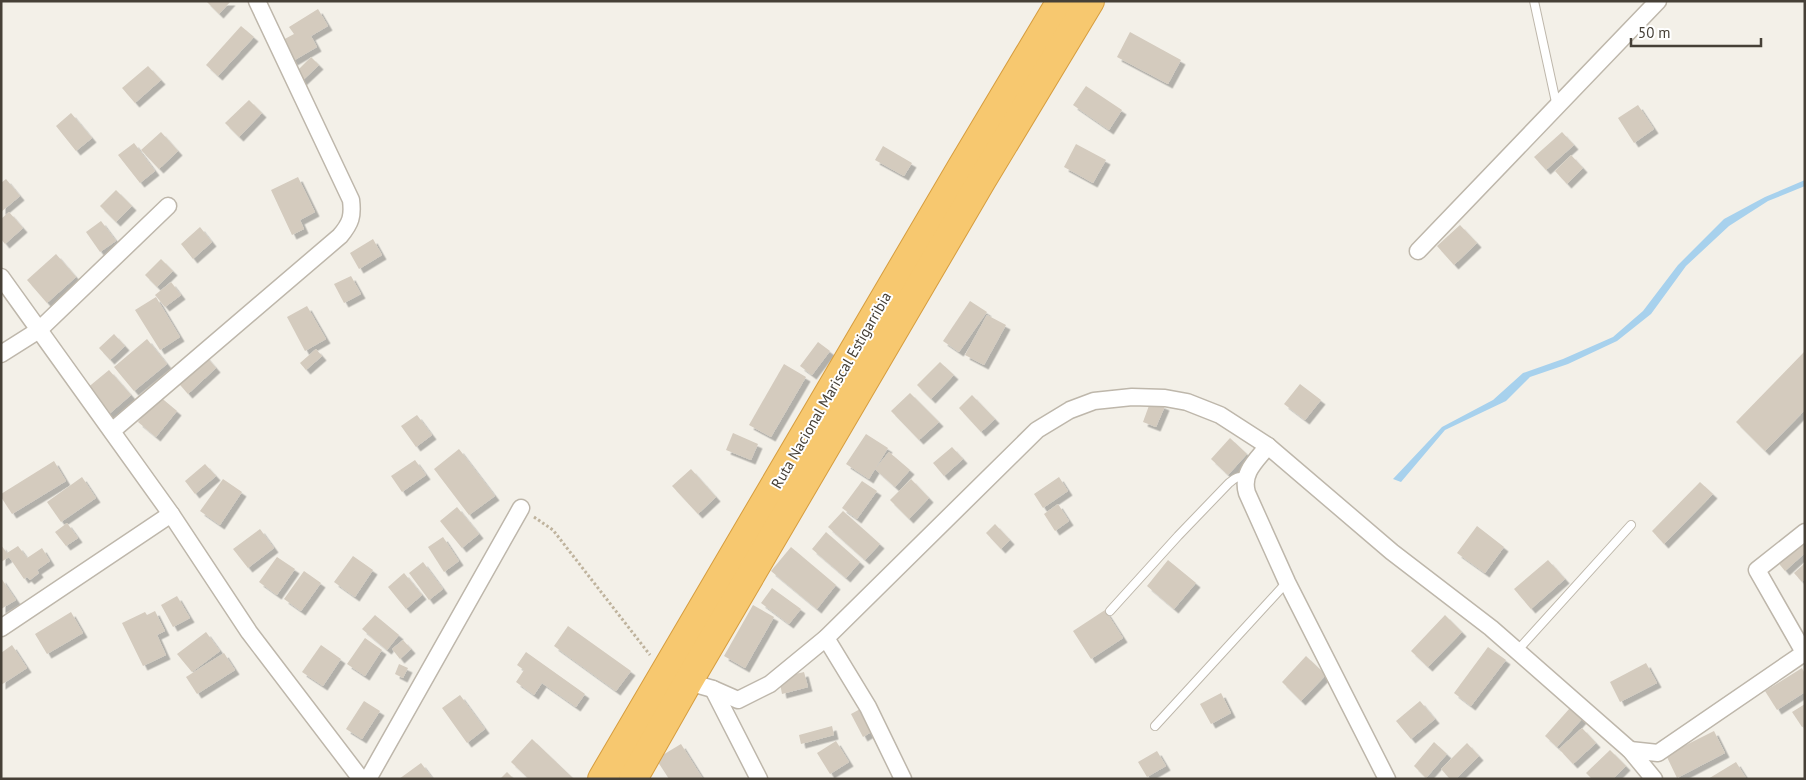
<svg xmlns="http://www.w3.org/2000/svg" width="1806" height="780" font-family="'PT Sans',sans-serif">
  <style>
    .water { fill: #a7d1ed }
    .building { fill: #d4cbbe; filter: url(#shadow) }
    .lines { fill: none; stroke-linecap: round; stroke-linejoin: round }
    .lane-casing { stroke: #beb7ab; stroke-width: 10 }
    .street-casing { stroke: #beb7ab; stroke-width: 19 }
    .highway-casing { stroke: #d69d3f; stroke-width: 30 }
    .path { stroke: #bfb39d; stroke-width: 3; stroke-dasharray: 2.5 2.5; stroke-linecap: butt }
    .lane { stroke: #fff; stroke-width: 8 }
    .street { stroke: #fff; stroke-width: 16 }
    .highway { stroke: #f7c86f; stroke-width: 28 }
    .labels { text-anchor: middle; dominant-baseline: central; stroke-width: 4; stroke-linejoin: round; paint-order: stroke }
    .street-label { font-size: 15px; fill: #464037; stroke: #fff }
  </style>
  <defs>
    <filter id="shadow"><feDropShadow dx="4.5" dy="4.5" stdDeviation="0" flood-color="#0004"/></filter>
  </defs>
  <rect width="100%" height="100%" fill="#f3f0e8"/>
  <path class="water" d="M 1805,180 L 1805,186 L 1768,201 L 1729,226 L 1686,266 L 1651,314 L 1617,341 L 1568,364 L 1530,377 L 1506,401 L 1445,430 L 1401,482 L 1393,479 L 1442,427 L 1493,400 L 1523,373 L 1563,359 L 1613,337 L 1643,311 L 1678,265 L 1724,219 L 1765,197 Z"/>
  <g class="building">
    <path d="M 206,1 L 231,1 L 219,14 Z"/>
    <path d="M 318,9 L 328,26 L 311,36 L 317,47 L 293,61 L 281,41 L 294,34 L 289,27 Z"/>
    <path d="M 241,26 L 254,37 L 218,76 L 206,65 Z"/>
    <path d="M 1130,32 L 1181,60 L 1168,84 L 1117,57 Z"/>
    <path d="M 311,57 L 319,65 L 302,81 L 294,74 Z"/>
    <path d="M 148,66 L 161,80 L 135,103 L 122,88 Z"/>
    <path d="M 1086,86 L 1122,110 L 1109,130 L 1073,105 Z"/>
    <path d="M 249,100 L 262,113 L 239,137 L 225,123 Z"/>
    <path d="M 1638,105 L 1654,129 L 1634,143 L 1618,118 Z"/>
    <path d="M 71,113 L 92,138 L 76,151 L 56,126 Z"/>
    <path d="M 161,132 L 178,151 L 159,169 L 141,150 Z"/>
    <path d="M 1562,132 L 1574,145 L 1546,170 L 1534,157 Z"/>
    <path d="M 134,143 L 155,171 L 140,183 L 118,155 Z"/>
    <path d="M 1076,144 L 1106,160 L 1093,183 L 1064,167 Z"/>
    <path d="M 883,146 L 912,163 L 904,176 L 875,160 Z"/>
    <path d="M 1571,155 L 1583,168 L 1567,184 L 1555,171 Z"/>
    <path d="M 298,177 L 315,212 L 300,220 L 304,229 L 292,235 L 271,190 Z"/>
    <path d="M 6,179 L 20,196 L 1,212 L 1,183 Z"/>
    <path d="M 116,190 L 132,206 L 116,222 L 100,206 Z"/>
    <path d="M 9,212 L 23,228 L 5,244 L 1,239 L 1,219 Z"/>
    <path d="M 101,221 L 116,241 L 100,252 L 86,232 Z"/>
    <path d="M 1460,225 L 1477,243 L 1454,265 L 1437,246 Z"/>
    <path d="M 200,227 L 212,242 L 193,259 L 181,244 Z"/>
    <path d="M 373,239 L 382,255 L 359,269 L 350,253 Z"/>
    <path d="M 56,254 L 76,277 L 47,303 L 27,280 Z"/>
    <path d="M 161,259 L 173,271 L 157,287 L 145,275 Z"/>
    <path d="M 351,276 L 361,294 L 344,303 L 334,284 Z"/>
    <path d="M 171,282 L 181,295 L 165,307 L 155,295 Z"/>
    <path d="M 156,297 L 180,337 L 160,350 L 135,310 Z"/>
    <path d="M 970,301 L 987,312 L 959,352 L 943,341 Z"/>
    <path d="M 307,306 L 326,339 L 305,351 L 287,317 Z"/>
    <path d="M 987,315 L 1006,325 L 984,365 L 965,355 Z"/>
    <path d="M 114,334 L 125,346 L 110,360 L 99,348 Z"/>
    <path d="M 147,339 L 167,364 L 134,391 L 114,367 Z"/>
    <path d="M 818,342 L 830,351 L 812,375 L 800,366 Z"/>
    <path d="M 316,349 L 322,356 L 306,370 L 300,363 Z"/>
    <path d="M 1805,351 L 1805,410 L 1765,451 L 1736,422 Z"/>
    <path d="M 203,353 L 216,368 L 188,394 L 175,379 Z"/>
    <path d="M 940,362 L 954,375 L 931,399 L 917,385 Z"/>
    <path d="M 784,364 L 806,377 L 771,437 L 749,425 Z"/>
    <path d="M 109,370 L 131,395 L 108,415 L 86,389 Z"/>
    <path d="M 1300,384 L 1321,400 L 1305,420 L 1284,404 Z"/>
    <path d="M 910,393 L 939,422 L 919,440 L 891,411 Z"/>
    <path d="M 972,395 L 995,419 L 981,432 L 959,408 Z"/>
    <path d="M 159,396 L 177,411 L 156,437 L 138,422 Z"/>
    <path d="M 1151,400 L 1165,406 L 1156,427 L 1143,422 Z"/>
    <path d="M 417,415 L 432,435 L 416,447 L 401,426 Z"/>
    <path d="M 733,433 L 758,444 L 751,460 L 726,450 Z"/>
    <path d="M 866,434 L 888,448 L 875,469 L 889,452 L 910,470 L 895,487 L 875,469 L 869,479 L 846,464 Z"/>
    <path d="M 1230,438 L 1247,454 L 1228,475 L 1211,459 Z"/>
    <path d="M 952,447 L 963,459 L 944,476 L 933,463 Z"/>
    <path d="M 459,449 L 495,496 L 469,515 L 434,469 Z"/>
    <path d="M 415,460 L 426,475 L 402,492 L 391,476 Z"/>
    <path d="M 54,461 L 66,481 L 12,514 L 1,497 L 1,494 Z"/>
    <path d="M 205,464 L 216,476 L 195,494 L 185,481 Z"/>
    <path d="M 691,469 L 716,497 L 698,514 L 672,486 Z"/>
    <path d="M 82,477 L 96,498 L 61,522 L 47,502 Z"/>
    <path d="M 1059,477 L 1068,491 L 1043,508 L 1034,494 Z"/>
    <path d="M 223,479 L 242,492 L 220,525 L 200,511 Z"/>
    <path d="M 911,479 L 929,498 L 909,519 L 890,500 Z"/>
    <path d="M 862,481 L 877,491 L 857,519 L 842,508 Z"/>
    <path d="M 1700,482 L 1713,494 L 1664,544 L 1652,531 Z"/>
    <path d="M 1058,504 L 1069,521 L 1055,531 L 1044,514 Z"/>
    <path d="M 457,507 L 479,534 L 462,548 L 440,521 Z"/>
    <path d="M 843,511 L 880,544 L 865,560 L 828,527 Z"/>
    <path d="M 67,523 L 78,538 L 66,546 L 55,532 Z"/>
    <path d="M 995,524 L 1010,540 L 1001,549 L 986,533 Z"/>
    <path d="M 1477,526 L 1504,547 L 1485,573 L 1457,553 Z"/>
    <path d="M 260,529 L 274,548 L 248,568 L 233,549 Z"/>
    <path d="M 826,532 L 860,562 L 846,578 L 812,549 Z"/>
    <path d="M 443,537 L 459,561 L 444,572 L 428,547 Z"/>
    <path d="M 1805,539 L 1805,553 L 1785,571 L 1776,560 Z"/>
    <path d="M 1,545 L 7,553 L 18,546 L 27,558 L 42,548 L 50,561 L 37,570 L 39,573 L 30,580 L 27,577 L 24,579 L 9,557 L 1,562 Z"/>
    <path d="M 791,547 L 836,585 L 817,609 L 771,571 Z"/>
    <path d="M 353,556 L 373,570 L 355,597 L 334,582 Z"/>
    <path d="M 277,557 L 295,569 L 277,595 L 259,582 Z"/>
    <path d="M 1168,560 L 1196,583 L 1174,609 L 1147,586 Z"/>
    <path d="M 1548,560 L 1565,579 L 1531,609 L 1514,589 Z"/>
    <path d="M 423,562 L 443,589 L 429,600 L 409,573 Z"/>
    <path d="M 1805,563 L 1805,579 L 1802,582 L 1794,573 Z"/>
    <path d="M 304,571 L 321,583 L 301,611 L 284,599 Z"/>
    <path d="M 404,573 L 422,595 L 406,609 L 388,587 Z"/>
    <path d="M 1,578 L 16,600 L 1,609 Z"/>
    <path d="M 772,588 L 801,609 L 789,624 L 761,603 Z"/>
    <path d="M 177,596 L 190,618 L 173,627 L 161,605 Z"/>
    <path d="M 753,605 L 774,617 L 745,668 L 724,656 Z"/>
    <path d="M 1105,610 L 1123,638 L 1091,659 L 1073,631 Z"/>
    <path d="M 155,611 L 165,631 L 157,635 L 166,655 L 143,666 L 122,623 L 145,612 L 147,615 Z"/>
    <path d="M 71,612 L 83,633 L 47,654 L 35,634 Z"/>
    <path d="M 375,615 L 399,635 L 387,650 L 362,629 Z"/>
    <path d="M 1445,615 L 1462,632 L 1428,667 L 1411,651 Z"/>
    <path d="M 568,626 L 631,671 L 616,691 L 554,646 Z"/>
    <path d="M 206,632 L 220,651 L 192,672 L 177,654 Z"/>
    <path d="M 365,638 L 382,650 L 365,676 L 347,664 Z"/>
    <path d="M 403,640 L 411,649 L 400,659 L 392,649 Z"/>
    <path d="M 12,645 L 27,668 L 1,685 L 1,653 Z"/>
    <path d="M 321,645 L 341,659 L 323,686 L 302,672 Z"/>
    <path d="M 1488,647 L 1506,660 L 1471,706 L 1454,693 Z"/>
    <path d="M 526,652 L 585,694 L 576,707 L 542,683 L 534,695 L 516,682 L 524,670 L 517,665 Z"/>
    <path d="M 224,653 L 235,670 L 197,694 L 186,677 Z"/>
    <path d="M 1306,656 L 1326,675 L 1301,701 L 1282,682 Z"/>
    <path d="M 1646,663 L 1657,683 L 1620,702 L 1610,682 Z"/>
    <path d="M 399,664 L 408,668 L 403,678 L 395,674 Z"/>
    <path d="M 1802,668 L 1805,674 L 1805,692 L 1777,710 L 1765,691 Z"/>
    <path d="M 804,672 L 808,687 L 782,694 L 779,678 Z"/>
    <path d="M 1221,693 L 1231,713 L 1211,724 L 1200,704 Z"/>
    <path d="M 460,695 L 485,729 L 467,743 L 442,708 Z"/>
    <path d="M 364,701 L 380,711 L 362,739 L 346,729 Z"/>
    <path d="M 1420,701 L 1435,719 L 1411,739 L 1396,721 Z"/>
    <path d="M 1805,704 L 1805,726 L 1802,727 L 1792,712 Z"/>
    <path d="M 862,708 L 873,731 L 863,737 L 851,714 Z"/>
    <path d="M 1570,708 L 1582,719 L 1557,747 L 1545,736 Z"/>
    <path d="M 832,726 L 834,735 L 801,744 L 799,735 Z"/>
    <path d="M 1582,728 L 1596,743 L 1573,764 L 1559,749 Z"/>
    <path d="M 1714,731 L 1725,753 L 1677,778 L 1666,755 Z"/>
    <path d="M 532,739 L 574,779 L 529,779 L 511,762 Z"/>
    <path d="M 836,741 L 849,762 L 830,774 L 817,753 Z"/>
    <path d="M 1434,742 L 1447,754 L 1426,778 L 1414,766 Z"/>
    <path d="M 1467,743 L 1479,756 L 1456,779 L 1450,779 L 1441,769 Z"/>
    <path d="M 681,744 L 703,779 L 669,779 L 656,759 Z"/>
    <path d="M 1610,750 L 1626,766 L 1613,779 L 1592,779 L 1586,773 Z"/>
    <path d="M 1157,751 L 1166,766 L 1147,777 L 1138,762 Z"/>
    <path d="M 1736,762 L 1746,778 L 1708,779 Z"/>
    <path d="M 421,763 L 433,779 L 399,779 Z"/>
    <path d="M 507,772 L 514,779 L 500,779 Z"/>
  </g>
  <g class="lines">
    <g class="lane-casing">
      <g id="lane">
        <path d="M 1534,1 L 1557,107"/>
        <path d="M 1110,611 L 1178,536 L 1229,483 C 1234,479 1238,475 1245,478"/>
        <path d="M 1517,651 L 1631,525"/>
        <path d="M 1155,726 L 1287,582"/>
      </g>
    </g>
    <g class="street-casing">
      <g id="street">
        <path d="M 1418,251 L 1658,1"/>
        <path d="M 1,277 L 171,514 L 249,632 L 361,779"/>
        <path d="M 1,354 L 39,330 L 168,206"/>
        <path d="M 112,431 L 340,236 C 351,223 353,216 351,200 L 257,1"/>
        <path d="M 1268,446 C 1256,461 1241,473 1247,493 L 1287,582 L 1387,779"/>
        <path d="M 1805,532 L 1757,570 L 1805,654"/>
        <path d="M 1,628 L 171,514"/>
        <path d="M 826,638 L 868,707 L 903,779"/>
        <path d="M 688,682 L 713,689 L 738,700 L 770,684 L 826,638 L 1037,430 L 1070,410 L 1094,401 L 1132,397 L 1165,398 L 1187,402 L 1220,415 L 1268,446 L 1392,552 L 1491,628 L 1630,750 L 1654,779"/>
        <path d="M 713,689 L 759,779"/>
        <path d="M 1630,750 L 1658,753 L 1804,653"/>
        <path d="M 368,779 L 521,508"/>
      </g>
    </g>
    <g class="highway-casing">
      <g id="highway">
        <path d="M 602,779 L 961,168 L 1061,1"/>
        <path d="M 633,779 L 688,682 L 982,180 L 1090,1"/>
      </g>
    </g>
    <path class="path" d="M 534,517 L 553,530 L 650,655"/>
    <use href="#lane" class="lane"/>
    <use href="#street" class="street"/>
    <use href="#highway" class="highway"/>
  </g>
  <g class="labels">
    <g class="street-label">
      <text transform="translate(831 390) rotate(-60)">Ruta Nacional Mariscal Estigarribia</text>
    </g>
  </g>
  <rect width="1806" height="780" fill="none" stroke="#464037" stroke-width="5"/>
  <path d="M1631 38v8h130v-8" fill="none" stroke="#464037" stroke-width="2.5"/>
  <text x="1638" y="38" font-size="15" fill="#464037" stroke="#ffffff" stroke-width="4" paint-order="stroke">50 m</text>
</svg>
